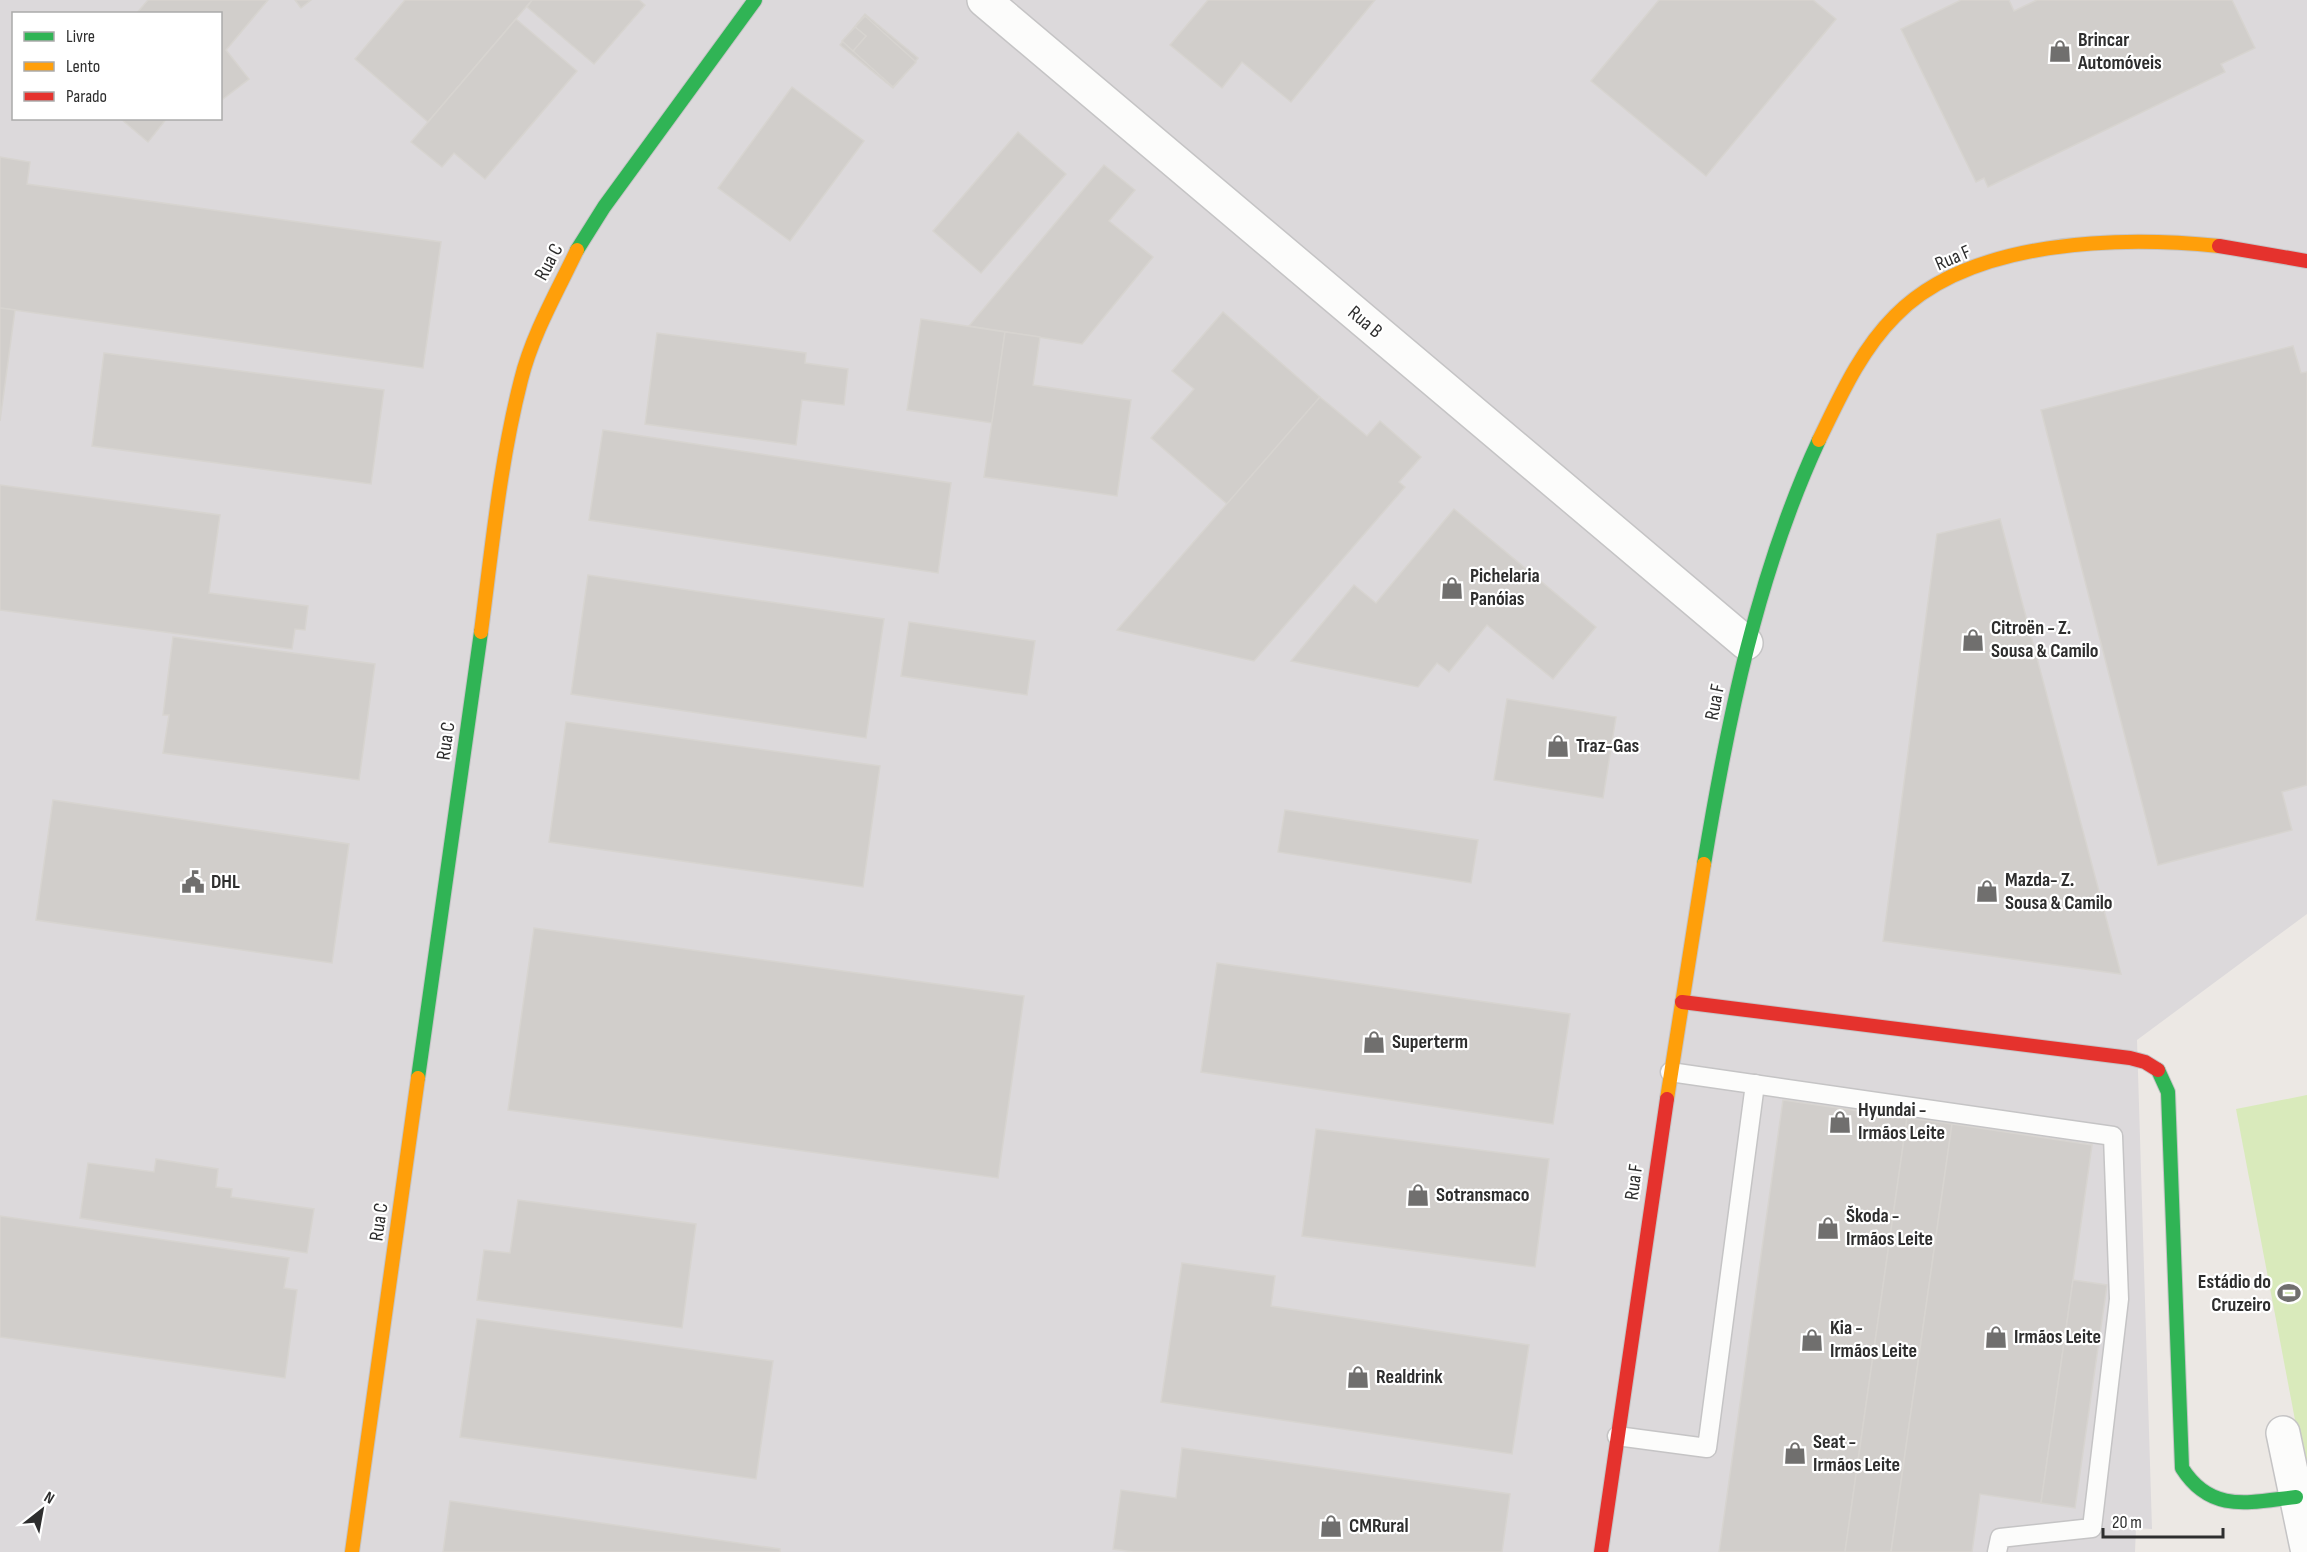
<svg xmlns="http://www.w3.org/2000/svg" width="2307" height="1552" font-family="'Sofia Sans Condensed',sans-serif">
  <style>
    .industrial { fill: #dcd9db; fill-rule: evenodd }
    .pitch { fill: #d9eabb }
    .building { fill: #d1cecb; stroke: #d7d4d0; stroke-width: 1.5 }
    .lines { fill: none; stroke-linecap: round; stroke-linejoin: round }
    .lane-casing { stroke: #c5c4c5; stroke-width: 21 }
    .street-casing { stroke: #c5c4c5; stroke-width: 36 }
    .fast-casing { stroke: #c5c4c5; stroke-width: 16 }
    .slow-casing { stroke: #c5c4c5; stroke-width: 16 }
    .jam-casing { stroke: #c5c4c5; stroke-width: 16 }
    .lane { stroke: #fcfcfb; stroke-width: 18 }
    .street { stroke: #fcfcfb; stroke-width: 33 }
    .fast { stroke: #30b455; stroke-width: 14 }
    .slow { stroke: #ff9f0a; stroke-width: 14 }
    .jam { stroke: #e5322d; stroke-width: 14 }
    .labels { text-anchor: middle; dominant-baseline: central; stroke-width: 4.5; stroke-linejoin: round; paint-order: stroke }
    .poi-label { font-size: 20px; font-weight: bold; fill: #2e2e2e; stroke: #fff; text-anchor: start }
    .street-label { font-size: 20px; fill: #2e2e2e; stroke: #fff }
  </style>
  <rect width="100%" height="100%" fill="#ece8e4"/>
  <path class="industrial" d="M 0,0 L 2307,0 L 2307,914 L 2137,1040 L 2152,1529 L 2136,1528 L 2135,1552 L 0,1552 ZM 14,14 L 220,14 L 220,118 L 14,118 Z"/>
  <path class="pitch" d="M 2307,1095 L 2307,1483 L 2236,1109 Z"/>
  <g class="building">
    <path d="M 148,0 L 268,0 L 226,50 L 249,79 L 223,99 L 220,96 L 220,14 L 136,14 Z"/>
    <path d="M 295,0 L 311,0 L 301,8 Z"/>
    <path d="M 405,0 L 532,0 L 428,122 L 355,59 Z"/>
    <path d="M 532,0 L 639,0 L 645,5 L 594,64 L 527,7 Z"/>
    <path d="M 1208,0 L 1375,0 L 1291,102 L 1242,62 L 1222,88 L 1170,45 Z"/>
    <path d="M 1659,0 L 1813,0 L 1836,19 L 1706,176 L 1591,81 Z"/>
    <path d="M 1961,0 L 2009,0 L 2014,11 L 2037,0 L 2232,0 L 2255,48 L 2221,64 L 2225,72 L 1988,187 L 1984,178 L 1976,182 L 1901,29 Z"/>
    <path d="M 865,14 L 918,58 L 893,88 L 840,45 Z"/>
    <path d="M 865,16 L 916,62 L 893,87 L 853,51 L 866,36 L 855,27 Z"/>
    <path d="M 516,19 L 577,71 L 485,179 L 454,153 L 442,167 L 411,142 Z"/>
    <path d="M 855,27 L 866,36 L 853,51 L 842,41 Z"/>
    <path d="M 792,87 L 864,141 L 790,241 L 718,188 Z"/>
    <path d="M 120,118 L 167,118 L 148,142 Z"/>
    <path d="M 1018,132 L 1066,174 L 981,273 L 933,231 Z"/>
    <path d="M 0,157 L 30,162 L 27,184 L 441,242 L 423,368 L 0,308 Z"/>
    <path d="M 1104,165 L 1135,190 L 1109,221 L 1153,257 L 1082,344 L 969,326 Z"/>
    <path d="M 0,308 L 15,310 L 0,421 Z"/>
    <path d="M 1223,312 L 1320,397 L 1227,504 L 1151,438 L 1194,389 L 1172,371 Z"/>
    <path d="M 921,319 L 1005,332 L 992,423 L 907,410 Z"/>
    <path d="M 1005,332 L 1040,337 L 1033,385 L 1131,400 L 1117,496 L 984,477 Z"/>
    <path d="M 657,333 L 806,353 L 805,363 L 848,369 L 844,405 L 802,400 L 796,445 L 645,424 Z"/>
    <path d="M 2293,346 L 2301,373 L 2307,372 L 2307,785 L 2282,792 L 2292,830 L 2158,865 L 2041,410 Z"/>
    <path d="M 104,353 L 384,390 L 371,484 L 92,446 Z"/>
    <path d="M 1320,397 L 1367,436 L 1380,421 L 1421,457 L 1399,482 L 1405,487 L 1254,661 L 1117,630 Z"/>
    <path d="M 603,430 L 951,483 L 938,573 L 589,520 Z"/>
    <path d="M 0,485 L 220,515 L 209,593 L 308,606 L 305,630 L 295,629 L 292,649 L 0,610 Z"/>
    <path d="M 1454,509 L 1596,627 L 1553,679 L 1487,625 L 1449,672 L 1437,663 L 1418,687 L 1291,661 L 1354,585 L 1376,603 Z"/>
    <path d="M 2000,519 L 2121,974 L 1883,941 L 1937,534 Z"/>
    <path d="M 588,575 L 884,619 L 866,738 L 571,694 Z"/>
    <path d="M 909,622 L 1035,641 L 1027,695 L 901,676 Z"/>
    <path d="M 173,637 L 375,664 L 359,780 L 163,753 L 169,715 L 163,715 Z"/>
    <path d="M 1507,699 L 1616,717 L 1603,798 L 1494,780 Z"/>
    <path d="M 566,722 L 880,766 L 863,887 L 549,842 Z"/>
    <path d="M 53,800 L 349,844 L 332,963 L 36,920 Z"/>
    <path d="M 1285,810 L 1478,840 L 1471,883 L 1278,852 Z"/>
    <path d="M 534,928 L 1024,996 L 998,1178 L 508,1110 Z"/>
    <path d="M 1217,963 L 1570,1014 L 1553,1124 L 1201,1072 Z"/>
    <path d="M 1783,1100 L 1907,1118 L 1845,1552 L 1719,1552 Z"/>
    <path d="M 1907,1118 L 1952,1124 L 1891,1552 L 1845,1552 Z"/>
    <path d="M 1952,1124 L 2092,1145 L 2073,1280 L 2041,1503 L 1980,1494 L 1972,1552 L 1891,1552 Z"/>
    <path d="M 1316,1129 L 1549,1159 L 1535,1267 L 1302,1236 Z"/>
    <path d="M 156,1159 L 218,1169 L 216,1187 L 232,1189 L 231,1197 L 314,1209 L 307,1253 L 80,1218 L 88,1163 L 154,1172 Z"/>
    <path d="M 518,1200 L 696,1224 L 682,1328 L 477,1300 L 484,1250 L 510,1253 Z"/>
    <path d="M 0,1216 L 289,1258 L 284,1288 L 297,1290 L 285,1378 L 0,1337 Z"/>
    <path d="M 1182,1263 L 1275,1276 L 1271,1306 L 1529,1345 L 1512,1454 L 1161,1402 Z"/>
    <path d="M 2073,1280 L 2107,1285 L 2075,1508 L 2041,1503 Z"/>
    <path d="M 477,1319 L 773,1361 L 756,1479 L 460,1437 Z"/>
    <path d="M 1182,1448 L 1510,1494 L 1502,1552 L 1133,1552 L 1113,1549 L 1121,1490 L 1176,1498 Z"/>
    <path d="M 450,1501 L 780,1549 L 780,1552 L 443,1552 Z"/>
  </g>
  <g class="lines">
    <g class="lane-casing">
      <g id="lane">
        <path d="M 1670,1072 L 2113,1136 L 2119,1299 L 2092,1528 L 2000,1538 L 1997,1552"/>
        <path d="M 1617,1436 L 1707,1448 L 1755,1084"/>
      </g>
    </g>
    <g class="street-casing">
      <g id="street">
        <path d="M 984,0 L 1746,643"/>
        <path d="M 2283,1433 L 2307,1548"/>
      </g>
    </g>
    <g class="fast-casing">
      <g id="fast">
        <path d="M 577,250 L 604,207 L 755,0"/>
        <path d="M 1704,864 C 1728,719 1757,574 1819,440"/>
        <path d="M 2158,1070 L 2168,1092 L 2182,1468 C 2211,1514 2250,1502 2296,1497"/>
        <path d="M 418,1078 L 481,632"/>
      </g>
    </g>
    <g class="slow-casing">
      <g id="slow">
        <path d="M 1819,440 C 1840,397 1860,351 1895,316 C 1970,239 2119,236 2219,246"/>
        <path d="M 481,632 C 492,548 500,462 521,380 C 532,335 557,292 577,250"/>
        <path d="M 1667,1099 L 1704,864"/>
        <path d="M 352,1552 L 418,1078"/>
      </g>
    </g>
    <g class="jam-casing">
      <g id="jam">
        <path d="M 2219,246 L 2307,261"/>
        <path d="M 1682,1002 L 2130,1058 L 2145,1062 L 2158,1070"/>
        <path d="M 1601,1552 L 1667,1099"/>
      </g>
    </g>
    <use href="#lane" class="lane"/>
    <use href="#street" class="street"/>
    <use href="#fast" class="fast"/>
    <use href="#slow" class="slow"/>
    <use href="#jam" class="jam"/>
  </g>
  <defs>
    <g id="shop-bare" transform="scale(1.8)"><path d="M-5-2.5h2.3a2.7 3.5 0 0 1 5.4 0H5L5.5 6h-11ZM-1.5-2.5h3a1.5 2.3 0 0 0-3 0Z" fill="#706f6e" stroke="#fff" stroke-width="2.5" paint-order="stroke"/></g>
    <g id="civic-bare" transform="scale(1.8)"><path d="M-.6-6.5H3V-4.5H.6V-3L4-1V1h2V6H-6V1h2V-1L-.6-3ZM-1.2 2.5V6h2.4V2.5Z" fill="#706f6e" stroke="#fff" stroke-width="2.5" paint-order="stroke"/></g>
    <g id="stadium-bare" transform="scale(1.8)"><path d="M0-5a6.5 5 0 1 0 0 10a6.5 5 0 1 0 0-10ZM-3.5-1.8h7v3.6h-7Z" fill="#706f6e" stroke="#fff" stroke-width="2.5" paint-order="stroke"/></g>
  </defs>
  <g fill-rule="evenodd">
    <use href="#shop-bare" x="2060" y="51"/>
    <use href="#shop-bare" x="1452" y="588"/>
    <use href="#shop-bare" x="1973" y="640"/>
    <use href="#shop-bare" x="1558" y="746"/>
    <use href="#civic-bare" x="193" y="882"/>
    <use href="#shop-bare" x="1987" y="891"/>
    <use href="#shop-bare" x="1374" y="1042"/>
    <use href="#shop-bare" x="1840" y="1122"/>
    <use href="#shop-bare" x="1418" y="1195"/>
    <use href="#shop-bare" x="1828" y="1228"/>
    <use href="#stadium-bare" x="2289" y="1293"/>
    <use href="#shop-bare" x="1996" y="1337"/>
    <use href="#shop-bare" x="1812" y="1340"/>
    <use href="#shop-bare" x="1358" y="1377"/>
    <use href="#shop-bare" x="1795" y="1453"/>
    <use href="#shop-bare" x="1331" y="1526"/>
  </g>
  <g class="labels">
    <g class="poi-label">
      <text x="2078" y="40">Brincar<tspan x="2078" dy="23">Automóveis</tspan></text>
      <text x="1470" y="576">Pichelaria<tspan x="1470" dy="23">Panóias</tspan></text>
      <text x="1991" y="628">Citroën - Z.<tspan x="1991" dy="23">Sousa &amp; Camilo</tspan></text>
      <text x="1576" y="746">Traz-Gas</text>
      <text x="2005" y="880">Mazda- Z.<tspan x="2005" dy="23">Sousa &amp; Camilo</tspan></text>
      <text x="211" y="882">DHL</text>
      <text x="1392" y="1042">Superterm</text>
      <text x="1858" y="1110">Hyundai -<tspan x="1858" dy="23">Irmãos Leite</tspan></text>
      <text x="1436" y="1195">Sotransmaco</text>
      <text x="1846" y="1216">Škoda -<tspan x="1846" dy="23">Irmãos Leite</tspan></text>
      <text x="2271" y="1282" text-anchor="end">Estádio do<tspan x="2271" dy="23">Cruzeiro</tspan></text>
      <text x="1830" y="1328">Kia -<tspan x="1830" dy="23">Irmãos Leite</tspan></text>
      <text x="2014" y="1337">Irmãos Leite</text>
      <text x="1376" y="1377">Realdrink</text>
      <text x="1813" y="1442">Seat -<tspan x="1813" dy="23">Irmãos Leite</tspan></text>
      <text x="1349" y="1526">CMRural</text>
    </g>
    <g class="street-label">
      <text transform="translate(1953 258) rotate(-23)">Rua F</text>
      <text transform="translate(549 262) rotate(-62)">Rua C</text>
      <text transform="translate(1365 322) rotate(40)">Rua B</text>
      <text transform="translate(1715 702) rotate(-79)">Rua F</text>
      <text transform="translate(446 741) rotate(-82)">Rua C</text>
      <text transform="translate(1634 1182) rotate(-82)">Rua F</text>
      <text transform="translate(379 1222) rotate(-82)">Rua C</text>
    </g>
  </g>
  <rect x="12" y="12" width="210" height="108" fill="#ffffff" stroke="#ababab" stroke-width="1.5"/>
  <rect x="24" y="32" width="30" height="9" fill="#30b455" stroke="#ababab" stroke-width="1.5"/>
  <text x="66" y="42" font-size="18" fill="#2e2e2e">Livre</text>
  <rect x="24" y="62" width="30" height="9" fill="#ff9f0a" stroke="#ababab" stroke-width="1.5"/>
  <text x="66" y="72" font-size="18" fill="#2e2e2e">Lento</text>
  <rect x="24" y="92" width="30" height="9" fill="#e5322d" stroke="#ababab" stroke-width="1.5"/>
  <text x="66" y="102" font-size="18" fill="#2e2e2e">Parado</text>
  <g transform="translate(42 1510) rotate(31)" stroke="#ffffff" stroke-width="4.5" paint-order="stroke">
  <path d="M0-4.5L10 22L0 15L-10 22Z" fill="#2e2e2e"/>
  <text y="-9" font-size="16" font-weight="bold" text-anchor="middle" fill="#2e2e2e">N</text>
  </g>
  <path d="M2103 1528v9h120v-9" fill="none" stroke="#2e2e2e" stroke-width="3"/>
  <text x="2112" y="1528" font-size="18" fill="#2e2e2e" stroke="#ffffff" stroke-width="4.5" paint-order="stroke">20 m</text>
</svg>
